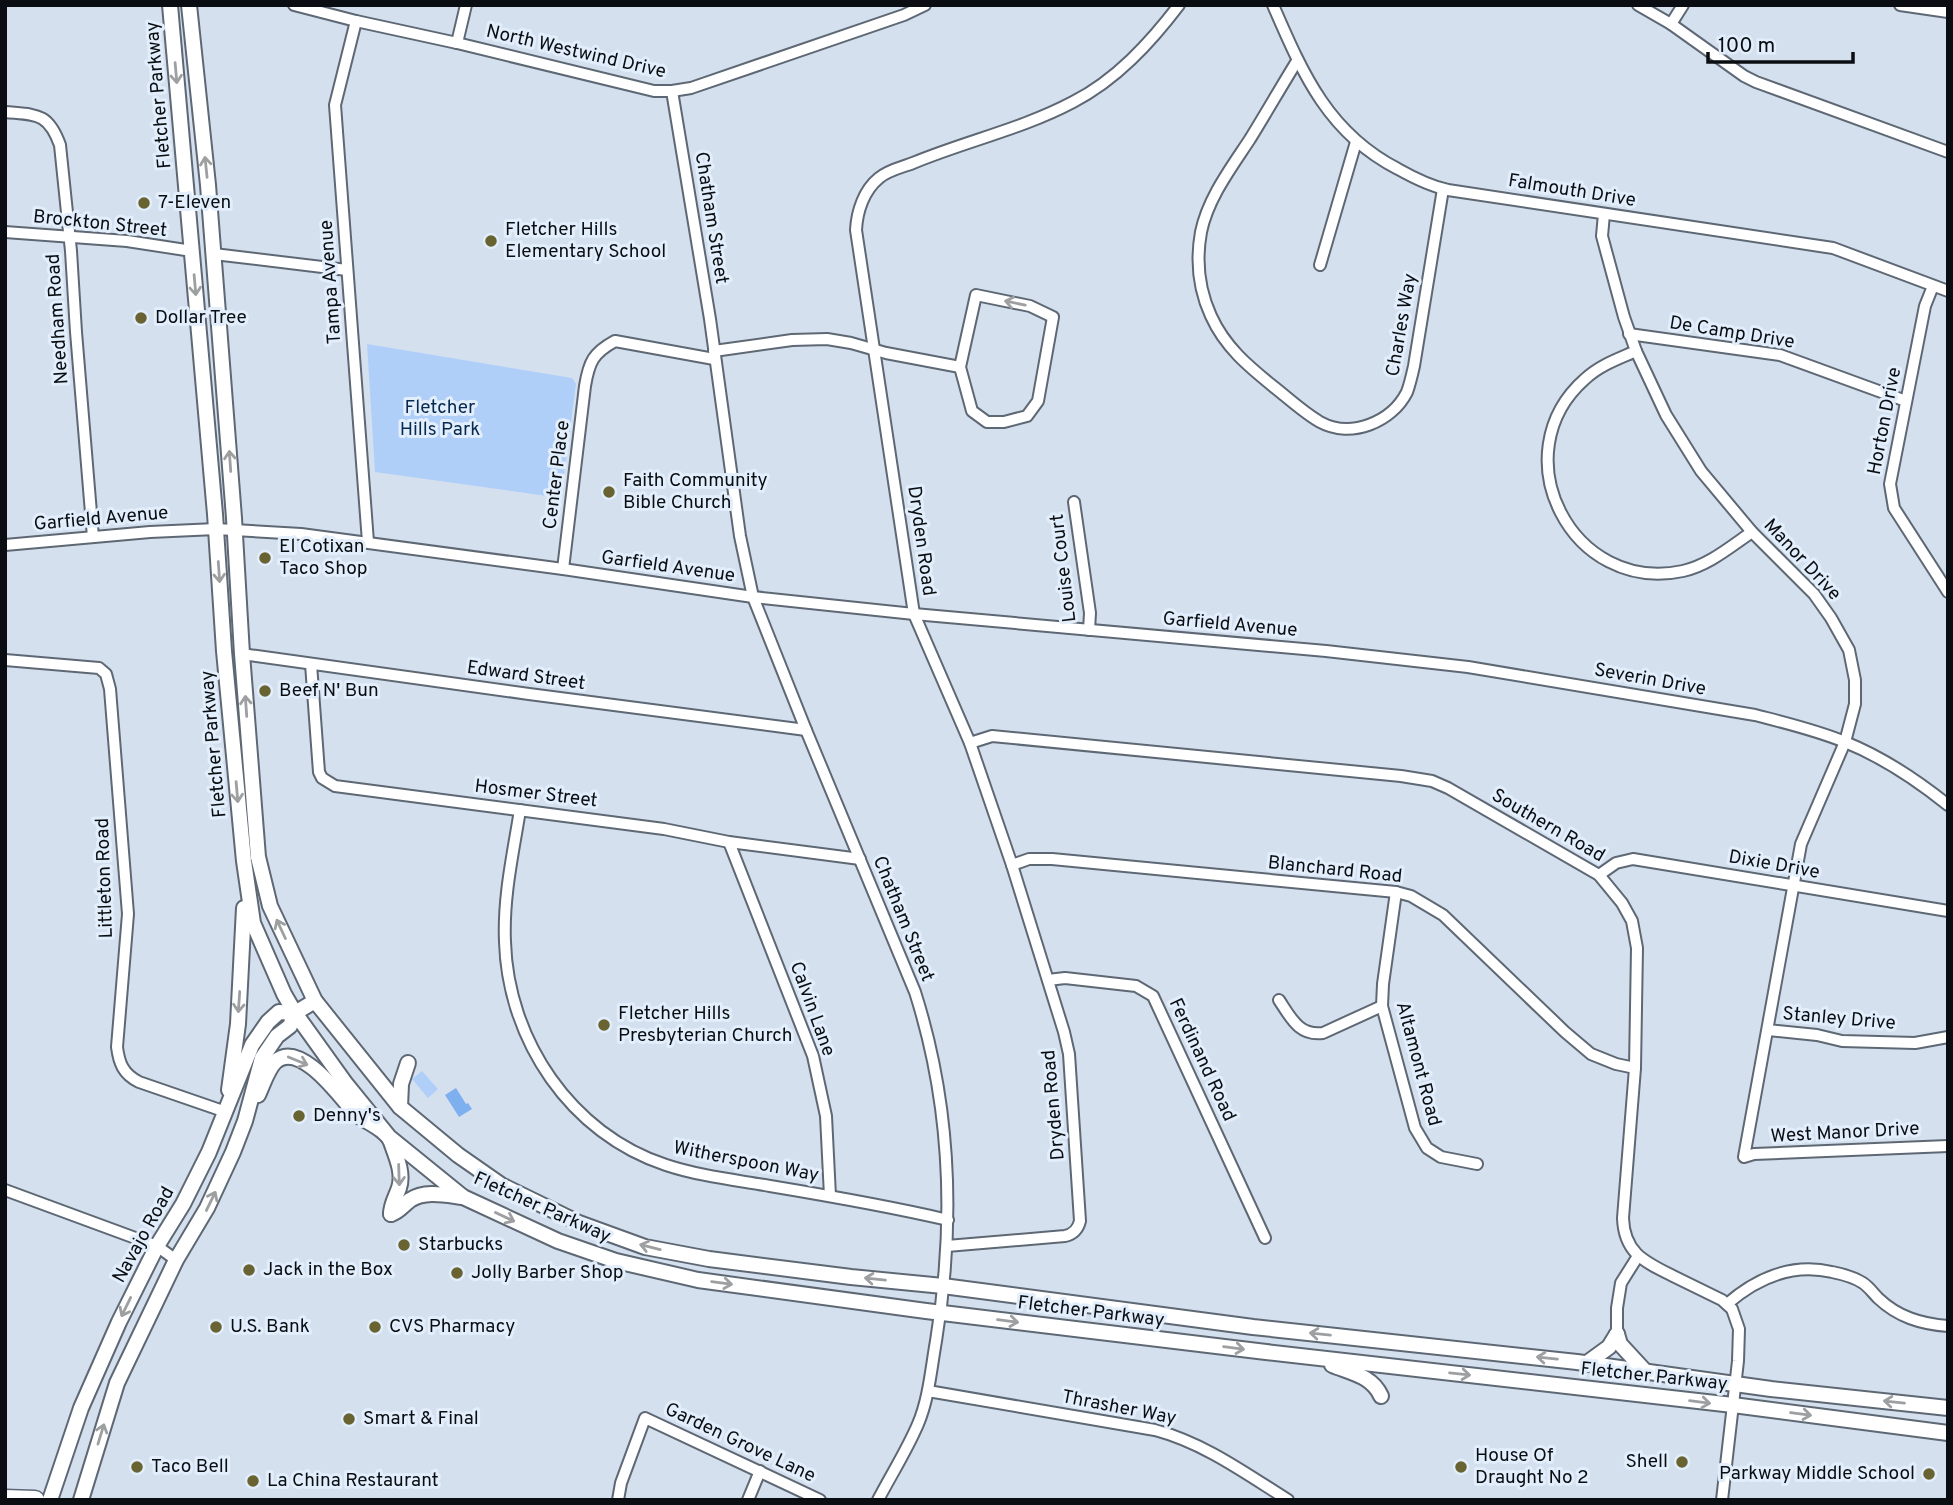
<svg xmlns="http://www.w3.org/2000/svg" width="1953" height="1505" font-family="Overpass,sans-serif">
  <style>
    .green { fill: #afcff9 }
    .water { fill: #7eafee }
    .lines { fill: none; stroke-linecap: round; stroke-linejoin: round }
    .minor-casing { stroke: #5e6874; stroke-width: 14 }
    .major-casing { stroke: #5e6874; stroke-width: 18 }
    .highway-casing { stroke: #5e6874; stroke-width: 21 }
    .minor { stroke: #fff; stroke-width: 10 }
    .major { stroke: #fff; stroke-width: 14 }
    .highway { stroke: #fff; stroke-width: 18 }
    .oneway { stroke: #9d9fa0 }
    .poi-dot { fill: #686330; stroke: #e2eefc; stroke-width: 2.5 }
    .labels { text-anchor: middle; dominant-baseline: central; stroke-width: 6; stroke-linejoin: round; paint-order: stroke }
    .street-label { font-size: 19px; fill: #0a0e12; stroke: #e2eefc }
    .poi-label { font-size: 19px; fill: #0a0e12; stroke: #e2eefc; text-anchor: start }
    .park-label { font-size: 19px; fill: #062950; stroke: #e2eefc }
  </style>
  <rect width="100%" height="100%" fill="#d5e0ef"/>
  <g class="green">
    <path d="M 367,344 L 572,378 L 576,384 L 561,498 L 375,472 Z"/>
    <path d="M 422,1071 L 438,1089 L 428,1098 L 412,1079 Z"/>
  </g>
  <path class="water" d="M 456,1088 L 466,1104 L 468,1103 L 472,1109 L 459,1117 L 445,1095 Z"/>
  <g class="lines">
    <g class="minor-casing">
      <g id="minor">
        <path d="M 294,5 L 356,21 L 457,43 L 654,91 L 672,91 L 691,88 L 904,15 L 925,5"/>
        <path d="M 1273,5 C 1303,74 1328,133 1398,169 C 1414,178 1430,186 1448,190 L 1833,248 L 1948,291"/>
        <path d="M 1638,5 L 1671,24 L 1744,76 L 1756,82 L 1948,152"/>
        <path d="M 1900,5 L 1948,12"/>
        <path d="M 356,21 L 335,105 L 368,542"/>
        <path d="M 1671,24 L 1683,5"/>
        <path d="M 457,43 L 466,5"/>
        <path d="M 1297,61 C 1281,87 1266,113 1250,139 C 1231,168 1208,198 1201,232 C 1196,260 1199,290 1211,316 C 1225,347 1248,366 1274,387 C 1288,398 1304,413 1320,422 C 1351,439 1392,422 1407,392 C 1410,384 1412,375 1414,366 L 1443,189"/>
        <path d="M 672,91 L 710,319 L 740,536 L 753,597 L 806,730 L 915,992 C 951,1105 955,1225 936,1341 C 931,1369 929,1398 918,1424 C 907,1450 891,1475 878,1500"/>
        <path d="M 5,112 C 36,115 48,112 60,145 L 71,251 L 76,332 L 93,537"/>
        <path d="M 1604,214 L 1602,236 L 1624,317 L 1636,351 L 1666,415 L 1701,471 L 1752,532 L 1814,594 L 1831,618 L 1849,650 L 1855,680 L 1855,704 L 1845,742 L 1801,844 L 1744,1157 L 1754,1154 L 1948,1146"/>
        <path d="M 5,232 L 127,241 L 192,251"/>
        <path d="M 214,254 L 347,270"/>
        <path d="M 1320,265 L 1356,142"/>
        <path d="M 1933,286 L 1925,306 L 1890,484 L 1894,508 L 1948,592"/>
        <path d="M 1629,334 L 1780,355 L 1906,401"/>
        <path d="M 714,351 L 792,340 L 827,339 L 851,343 L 886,353 L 960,367 L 972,411 L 987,422 L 1004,422 L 1027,416 L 1038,401 L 1053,317 L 1030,306 L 976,295 L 960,367"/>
        <path d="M 1636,351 C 1618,359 1600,365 1585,379 C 1500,454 1572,595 1683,571 C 1709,565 1730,547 1752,532"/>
        <path d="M 1074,502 L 1090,613 L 1089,630"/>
        <path d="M 5,545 L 150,532 L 216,529 L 301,534 L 563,569 L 753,597 L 914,614 L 1326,651 L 1468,667 L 1755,715 C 1786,723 1816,730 1845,742 C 1880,756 1918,781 1948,805"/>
        <path d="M 563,569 L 585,386 C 589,362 593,353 615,341 L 714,359"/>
        <path d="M 242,654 L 529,694 L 806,730"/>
        <path d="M 5,660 L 99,668 L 106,674 L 110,689 L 128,914 L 117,1047 C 119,1063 123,1074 139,1082 L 226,1112"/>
        <path d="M 311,664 L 319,772 L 322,778 L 335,786 L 664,829 L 729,842 L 860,859"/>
        <path d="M 970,743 L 992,736 L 1401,776 L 1432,781 L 1448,788 L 1599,875 L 1622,903 L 1632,921 L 1637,948 L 1635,1068 L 1623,1218 C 1624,1253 1645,1262 1673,1276 C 1689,1284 1706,1292 1722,1300 L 1732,1309 L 1739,1329 L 1738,1361 L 1722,1500"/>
        <path d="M 520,810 C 513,854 503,897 505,942 C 508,1040 571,1134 666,1165 C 699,1176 736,1180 770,1186 C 830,1196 889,1206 948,1220"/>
        <path d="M 729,842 L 813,1056 L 826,1116 L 830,1196"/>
        <path d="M 1012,865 L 1029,859 L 1052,859 L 1396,892 L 1411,896 L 1443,915 L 1565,1032 L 1591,1054 L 1616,1064 L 1635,1068"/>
        <path d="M 1599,875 L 1616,863 L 1633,859 L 1948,911"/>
        <path d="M 1396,892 L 1383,984 L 1382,1006 L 1415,1128 L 1427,1148 L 1441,1157 L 1477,1164"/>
        <path d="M 1048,980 L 1065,978 L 1136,986 L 1153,996 L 1265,1238"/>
        <path d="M 1279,1000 C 1291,1018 1299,1036 1323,1033 L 1382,1006"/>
        <path d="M 1768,1030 L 1817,1035 L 1842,1041 L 1915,1043 L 1948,1037"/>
        <path d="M 5,1190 L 157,1246 L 176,1260"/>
        <path d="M 947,1246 L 1065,1236 C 1074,1234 1078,1229 1080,1221 L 1069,1054 L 1064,1032 L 1012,865 L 970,743 L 914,614 L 856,230 C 857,211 864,190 879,178 C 888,170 903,167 913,163 C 966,141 1022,129 1073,102 C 1116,80 1150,43 1179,5"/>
        <path d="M 1727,1304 C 1757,1278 1793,1263 1832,1272 C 1842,1274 1854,1277 1863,1283 C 1869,1287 1873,1293 1878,1298 C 1898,1317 1921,1324 1948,1326"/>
        <path d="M 1617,1334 L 1617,1308 L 1621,1283 L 1638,1256"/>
        <path d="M 928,1391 L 1155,1430 C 1204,1443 1245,1473 1288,1500"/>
        <path d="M 618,1500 L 621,1483 L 645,1418 L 820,1500"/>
        <path d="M 748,1500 L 760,1471"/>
      </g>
    </g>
    <g class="major-casing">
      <g id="major">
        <path d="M 170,5 L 215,514 L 224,651 L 244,861 L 253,923 L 284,994 L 295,1013 L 346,1084 L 389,1137 L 463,1197 L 558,1241 L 616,1261 L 698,1280 L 926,1311 L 1266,1352 L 1733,1405 L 1948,1433"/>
        <path d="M 189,5 L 208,185 L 234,518 L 242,654 L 258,857 L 270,906 L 315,1001 L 400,1107 L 458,1155 L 501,1185 L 579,1223 L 645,1247 L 709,1259 L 851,1277 L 943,1286 L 1253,1327 L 1577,1362 L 1771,1389 L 1948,1408"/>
        <path d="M 229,1090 L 238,1024 L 244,908"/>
        <path d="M 258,1095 C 263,1085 267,1070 275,1062 C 299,1039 340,1096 354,1112 C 364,1122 386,1128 391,1142 C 396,1156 404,1173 399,1188 C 396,1197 391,1204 391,1214"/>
        <path d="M 400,1107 L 401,1084 L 408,1063"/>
        <path d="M 391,1214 C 400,1211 403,1205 410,1200 C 425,1190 446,1195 463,1197"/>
        <path d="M 1617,1334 L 1620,1344 L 1644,1370"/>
        <path d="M 1587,1363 L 1609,1347 L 1617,1334"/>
        <path d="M 1332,1365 C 1352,1373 1372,1376 1381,1396"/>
        <path d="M 50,1500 L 81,1408 L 119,1322 L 157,1246 L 183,1204 L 209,1152 L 252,1045 L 268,1022 L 279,1012 L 295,1013"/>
        <path d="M 81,1500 L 117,1383 L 176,1260 L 207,1208 L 233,1152 L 245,1121 L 262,1058 L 277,1036 L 290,1026 L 295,1013 L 315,1001"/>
      </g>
    </g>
    <g class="highway-casing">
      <path id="highway" d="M 5,1499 L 35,1500"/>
    </g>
    <use href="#minor" class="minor"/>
    <use href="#major" class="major"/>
    <use href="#highway" class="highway"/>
  </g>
  <defs><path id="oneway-shaft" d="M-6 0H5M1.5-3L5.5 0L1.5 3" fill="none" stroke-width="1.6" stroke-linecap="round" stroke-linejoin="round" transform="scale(1.75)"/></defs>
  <g class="oneway">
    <use href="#oneway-shaft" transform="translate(176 73) rotate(85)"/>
    <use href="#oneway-shaft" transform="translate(206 167) rotate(-96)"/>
    <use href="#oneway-shaft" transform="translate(195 285) rotate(85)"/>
    <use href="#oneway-shaft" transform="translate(1015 303) rotate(-168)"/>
    <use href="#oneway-shaft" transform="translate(230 461) rotate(-94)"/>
    <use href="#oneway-shaft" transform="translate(219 572) rotate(86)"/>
    <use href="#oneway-shaft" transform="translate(246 706) rotate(-94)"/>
    <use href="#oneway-shaft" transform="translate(237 792) rotate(85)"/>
    <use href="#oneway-shaft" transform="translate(281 929) rotate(-115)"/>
    <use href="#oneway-shaft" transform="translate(239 1002) rotate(94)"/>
    <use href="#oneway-shaft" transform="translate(298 1061) rotate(22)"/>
    <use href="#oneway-shaft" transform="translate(399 1175) rotate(88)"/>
    <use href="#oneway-shaft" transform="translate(211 1201) rotate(-64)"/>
    <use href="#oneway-shaft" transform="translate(505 1217) rotate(25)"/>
    <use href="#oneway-shaft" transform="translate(650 1247) rotate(-166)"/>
    <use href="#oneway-shaft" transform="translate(875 1279) rotate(-174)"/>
    <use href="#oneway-shaft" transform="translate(722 1283) rotate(8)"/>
    <use href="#oneway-shaft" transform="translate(126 1307) rotate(116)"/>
    <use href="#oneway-shaft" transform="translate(1008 1321) rotate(7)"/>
    <use href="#oneway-shaft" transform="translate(1320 1334) rotate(-174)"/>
    <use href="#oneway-shaft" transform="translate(1234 1348) rotate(7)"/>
    <use href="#oneway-shaft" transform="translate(1547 1358) rotate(-174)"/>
    <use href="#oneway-shaft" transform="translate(1460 1374) rotate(6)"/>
    <use href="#oneway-shaft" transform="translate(1700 1402) rotate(7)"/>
    <use href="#oneway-shaft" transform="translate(1894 1402) rotate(-174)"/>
    <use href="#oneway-shaft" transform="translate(1801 1414) rotate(7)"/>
    <use href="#oneway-shaft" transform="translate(101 1434) rotate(-73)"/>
  </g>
  <g class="poi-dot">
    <circle cx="144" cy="203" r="7"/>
    <circle cx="491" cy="241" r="7"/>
    <circle cx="141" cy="318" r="7"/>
    <circle cx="609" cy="492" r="7"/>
    <circle cx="265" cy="558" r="7"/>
    <circle cx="265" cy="691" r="7"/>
    <circle cx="604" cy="1025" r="7"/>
    <circle cx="299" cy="1116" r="7"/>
    <circle cx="404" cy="1245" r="7"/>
    <circle cx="249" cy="1270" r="7"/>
    <circle cx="457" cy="1273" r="7"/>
    <circle cx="216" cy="1327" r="7"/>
    <circle cx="375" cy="1327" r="7"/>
    <circle cx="349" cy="1419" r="7"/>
    <circle cx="1682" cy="1462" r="7"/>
    <circle cx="137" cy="1467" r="7"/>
    <circle cx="1461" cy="1467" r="7"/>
    <circle cx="1929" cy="1474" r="7"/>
    <circle cx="253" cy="1481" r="7"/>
  </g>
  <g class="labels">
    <g class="street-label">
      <text transform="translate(576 52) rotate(13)">North Westwind Drive</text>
      <text transform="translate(159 95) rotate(-95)">Fletcher Parkway</text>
      <text transform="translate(1572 191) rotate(9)">Falmouth Drive</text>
      <text transform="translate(711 218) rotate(81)">Chatham Street</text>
      <text transform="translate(100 224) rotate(6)">Brockton Street</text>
      <text transform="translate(331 282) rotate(-94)">Tampa Avenue</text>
      <text transform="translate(58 319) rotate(-94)">Needham Road</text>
      <text transform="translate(1402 325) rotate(-80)">Charles Way</text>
      <text transform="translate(1732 333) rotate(9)">De Camp Drive</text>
      <text transform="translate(1885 421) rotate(-79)">Horton Drive</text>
      <text transform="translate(557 475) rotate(-83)">Center Place</text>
      <text transform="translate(101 519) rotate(-5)">Garfield Avenue</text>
      <text transform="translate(921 541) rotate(82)">Dryden Road</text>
      <text transform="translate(1802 560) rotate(47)">Manor Drive</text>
      <text transform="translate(668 567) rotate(8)">Garfield Avenue</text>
      <text transform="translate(1064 568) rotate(-97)">Louise Court</text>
      <text transform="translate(1230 625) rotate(5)">Garfield Avenue</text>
      <text transform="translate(526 676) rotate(8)">Edward Street</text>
      <text transform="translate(1650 680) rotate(10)">Severin Drive</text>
      <text transform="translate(214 744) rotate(-95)">Fletcher Parkway</text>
      <text transform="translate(536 794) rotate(7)">Hosmer Street</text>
      <text transform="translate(1548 826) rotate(30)">Southern Road</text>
      <text transform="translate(1774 865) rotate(10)">Dixie Drive</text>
      <text transform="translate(1335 870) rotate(6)">Blanchard Road</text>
      <text transform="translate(105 878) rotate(-92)">Littleton Road</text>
      <text transform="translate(903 919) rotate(68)">Chatham Street</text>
      <text transform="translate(812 1009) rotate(70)">Calvin Lane</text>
      <text transform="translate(1839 1019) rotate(5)">Stanley Drive</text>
      <text transform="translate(1202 1060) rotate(65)">Ferdinand Road</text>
      <text transform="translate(1418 1064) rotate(75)">Altamont Road</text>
      <text transform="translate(1054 1105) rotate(-95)">Dryden Road</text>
      <text transform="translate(1845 1133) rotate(-3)">West Manor Drive</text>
      <text transform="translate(746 1162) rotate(11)">Witherspoon Way</text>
      <text transform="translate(542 1208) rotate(24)">Fletcher Parkway</text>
      <text transform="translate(144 1235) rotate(-61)">Navajo Road</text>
      <text transform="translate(1091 1312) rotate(7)">Fletcher Parkway</text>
      <text transform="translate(1654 1377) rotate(6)">Fletcher Parkway</text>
      <text transform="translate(1119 1408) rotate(11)">Thrasher Way</text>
      <text transform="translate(740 1443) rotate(25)">Garden Grove Lane</text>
    </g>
    <g class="poi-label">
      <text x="158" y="203">7-Eleven</text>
      <text x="505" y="230">Fletcher Hills<tspan x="505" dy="22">Elementary School</tspan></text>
      <text x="155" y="318">Dollar Tree</text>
      <text x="623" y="481">Faith Community<tspan x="623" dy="22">Bible Church</tspan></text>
      <text x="279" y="547">El Cotixan<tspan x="279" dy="22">Taco Shop</tspan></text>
      <text x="279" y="691">Beef N' Bun</text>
      <text x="618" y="1014">Fletcher Hills<tspan x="618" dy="22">Presbyterian Church</tspan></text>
      <text x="313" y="1116">Denny's</text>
      <text x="418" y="1245">Starbucks</text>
      <text x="263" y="1270">Jack in the Box</text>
      <text x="471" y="1273">Jolly Barber Shop</text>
      <text x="230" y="1327">U.S. Bank</text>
      <text x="389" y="1327">CVS Pharmacy</text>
      <text x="363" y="1419">Smart &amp; Final</text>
      <text x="1475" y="1456">House Of<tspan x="1475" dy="22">Draught No 2</tspan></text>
      <text x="1668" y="1462" text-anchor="end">Shell</text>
      <text x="151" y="1467">Taco Bell</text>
      <text x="1915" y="1474" text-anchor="end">Parkway Middle School</text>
      <text x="267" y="1481">La China Restaurant</text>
    </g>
    <g class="park-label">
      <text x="440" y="408">Fletcher<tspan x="440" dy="22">Hills Park</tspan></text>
    </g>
  </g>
  <rect width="1953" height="1505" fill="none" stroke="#0a0e12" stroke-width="14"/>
  <path d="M1708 52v10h145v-10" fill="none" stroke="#0a0e12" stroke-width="3.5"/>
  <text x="1718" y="52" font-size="21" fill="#0a0e12" stroke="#e2eefc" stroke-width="5" paint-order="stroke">100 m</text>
</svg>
